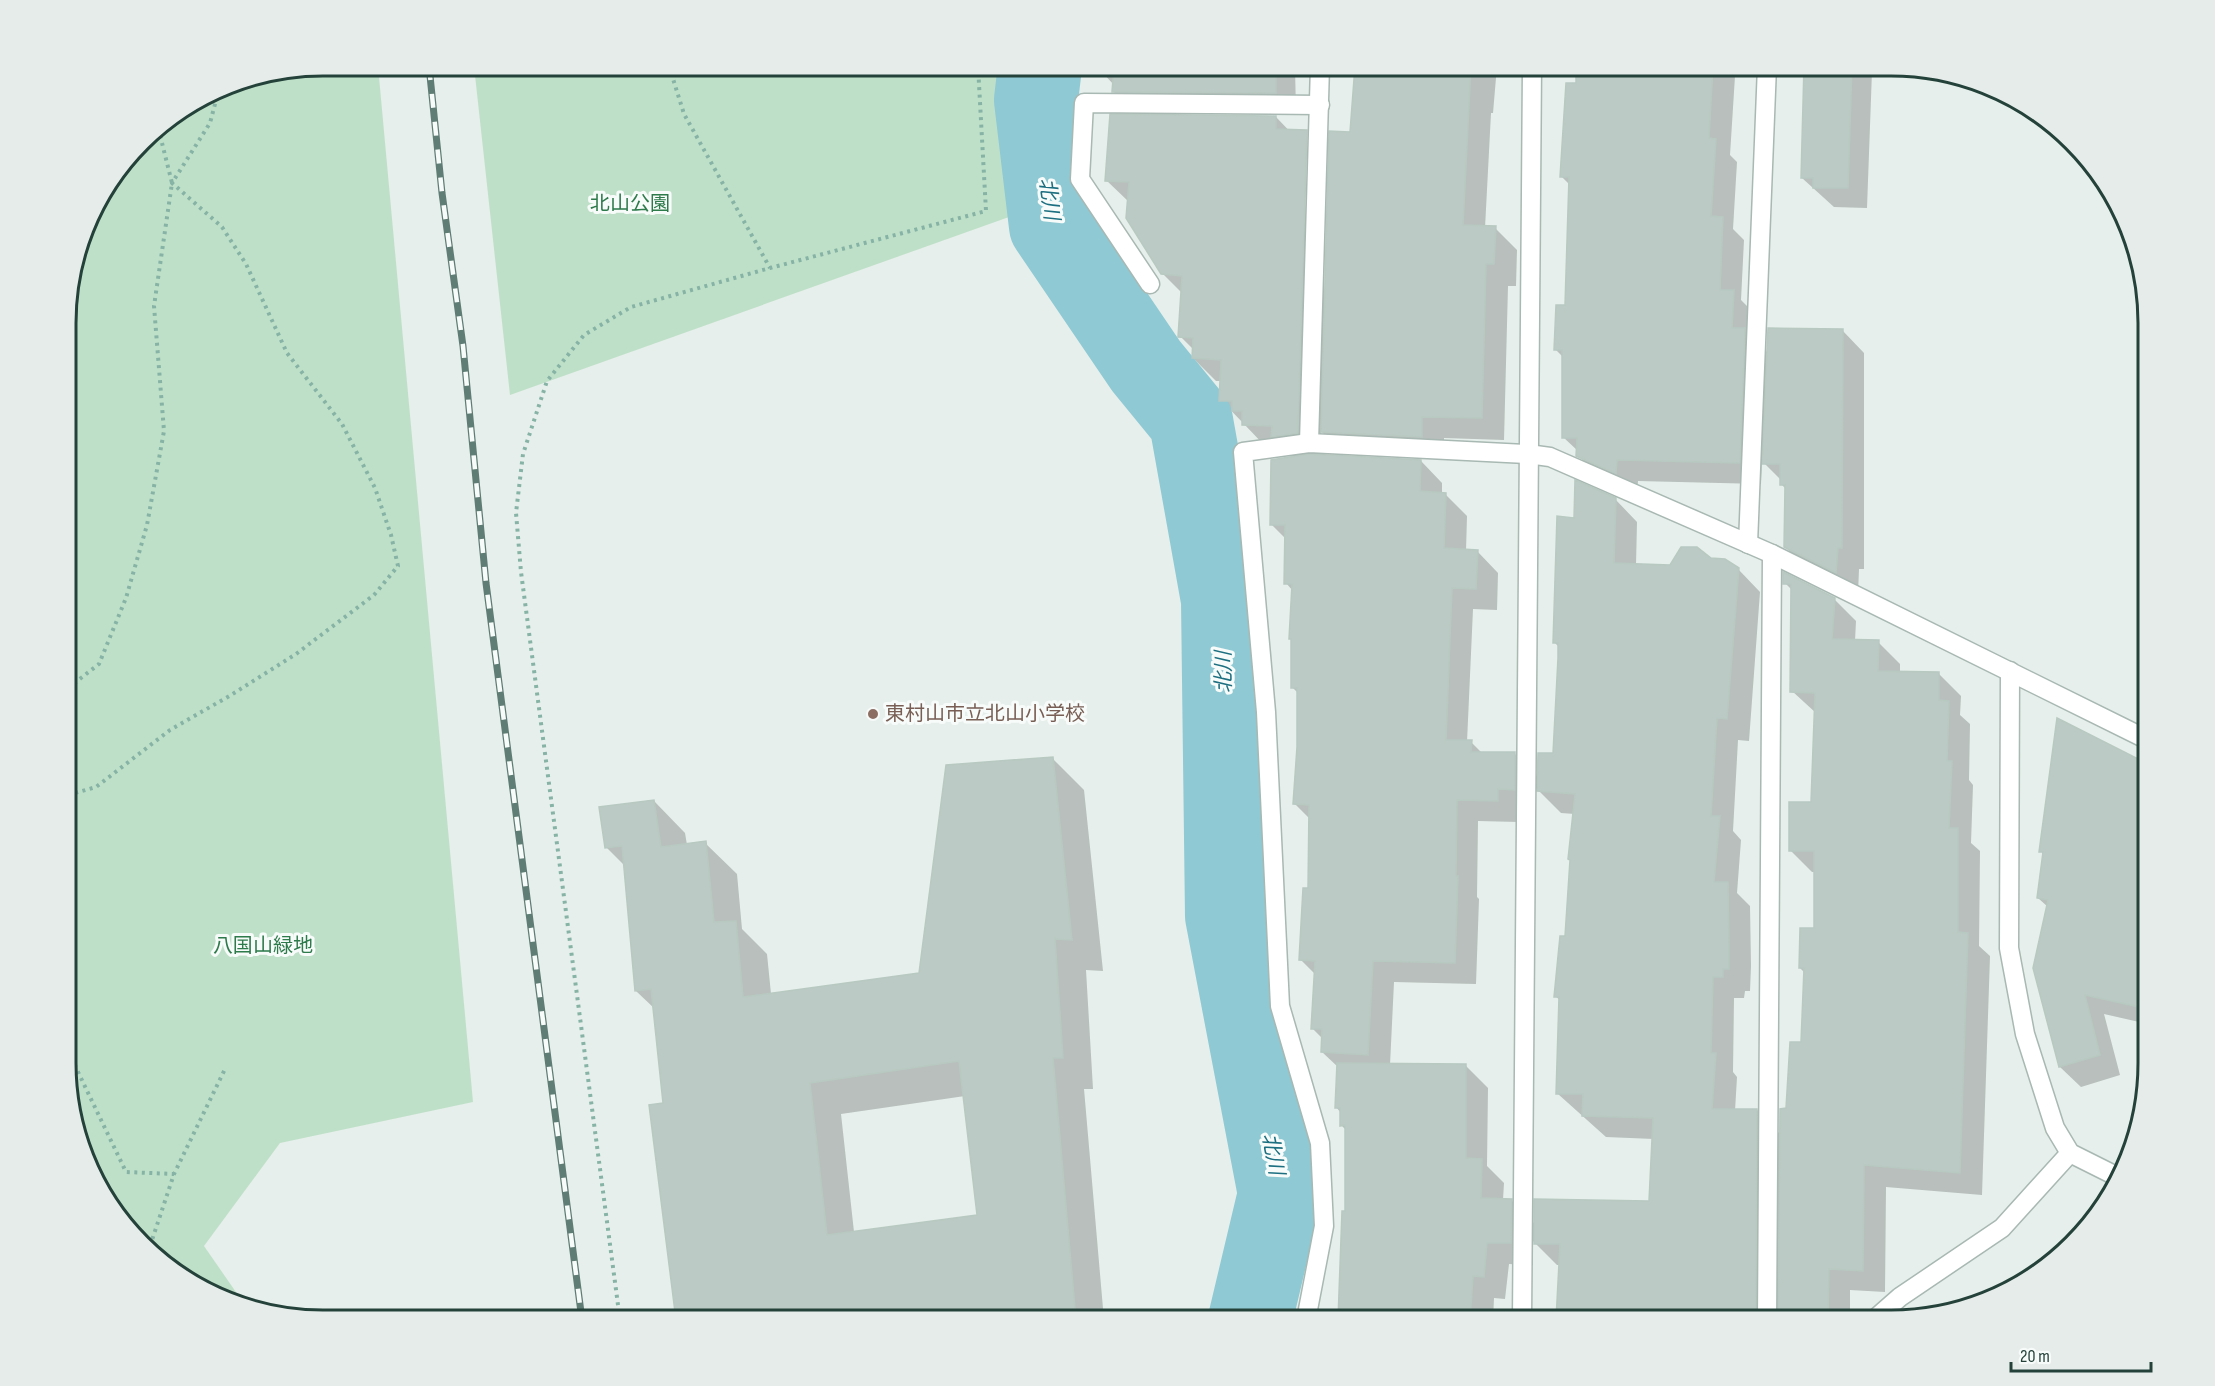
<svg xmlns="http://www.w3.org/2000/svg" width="2215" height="1386" font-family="'Sofia Sans Condensed','Noto Sans JP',sans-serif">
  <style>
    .green { fill: #bfe0c8 }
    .shadow { fill: #0003; fill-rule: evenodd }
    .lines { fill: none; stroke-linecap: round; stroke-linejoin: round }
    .river { stroke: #8ec9d4; stroke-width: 84 }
    .building { fill: #bbcac4; stroke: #b8c9c2; stroke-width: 1.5; fill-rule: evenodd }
    .minor-casing { stroke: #a8b8b2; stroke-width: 21 }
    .path { stroke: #86b3a5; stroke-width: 4; stroke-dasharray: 3 4.5; stroke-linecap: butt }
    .minor { stroke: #fff; stroke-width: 18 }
    .rail-casing { stroke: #5f7d75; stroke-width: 7 }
    .rail { stroke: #f7fbf9; stroke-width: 4.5; stroke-dasharray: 14; stroke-linecap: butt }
    .education-dot { fill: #8d6e63; stroke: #f7fbf9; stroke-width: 2 }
    .labels { text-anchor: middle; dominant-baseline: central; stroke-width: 6; stroke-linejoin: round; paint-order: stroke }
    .park-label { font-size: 20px; fill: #2d7a4b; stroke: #f7fbf9 }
    .education-label { font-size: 20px; fill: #785e54; stroke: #f7fbf9; text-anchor: start }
    .water-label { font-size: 21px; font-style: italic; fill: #1c6f80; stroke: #f7fbf9 }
    .rim { fill: none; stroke: #24423a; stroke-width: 3 }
  </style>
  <rect width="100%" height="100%" fill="#e6efeb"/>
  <g class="green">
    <path d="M 323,66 L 378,66 L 473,1102 L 280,1143 L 204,1246 L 247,1308 L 241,1306 L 181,1277 L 109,1205 L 68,1096 L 68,290 L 93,209 L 153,130 L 225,85 Z"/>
    <path d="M 474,66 L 999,66 L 1009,217 L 510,395 Z"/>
  </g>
  <g class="shadow">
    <path d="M 1101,66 L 1295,66 L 1296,113 L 1134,112 L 1113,91 L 1114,85 L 1101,71 Z"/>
    <path d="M 1357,66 L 1497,66 L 1493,113 L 1491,113 L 1485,228 L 1495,228 L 1517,250 L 1516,286 L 1508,286 L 1504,440 L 1444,438 L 1444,459 L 1344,454 L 1321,431 L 1321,456 L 1421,461 L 1442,483 L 1442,494 L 1445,494 L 1467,516 L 1466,551 L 1477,551 L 1498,573 L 1497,610 L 1473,609 L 1467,742 L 1471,742 L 1482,753 L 1515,754 L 1539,778 L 1554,755 L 1559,647 L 1554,642 L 1575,519 L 1615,499 L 1637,522 L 1636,565 L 1671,567 L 1710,560 L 1738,569 L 1760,592 L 1749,741 L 1738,740 L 1733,831 L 1741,840 L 1737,893 L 1750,906 L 1751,966 L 1750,991 L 1745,991 L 1744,998 L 1734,998 L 1733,1072 L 1737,1077 L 1735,1111 L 1757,1110 L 1781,1135 L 1803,1044 L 1805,973 L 1800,968 L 1815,930 L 1815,872 L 1812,872 L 1790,850 L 1813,803 L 1816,713 L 1792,691 L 1793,591 L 1785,583 L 1785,574 L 1834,599 L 1856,621 L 1855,641 L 1878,642 L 1900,664 L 1900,673 L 1939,674 L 1961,696 L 1960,715 L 1970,724 L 1969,780 L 1973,785 L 1971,843 L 1980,851 L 1979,946 L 1990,956 L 1982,1195 L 1886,1187 L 1885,1292 L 1850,1290 L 1850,1319 L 1558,1320 L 1561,1265 L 1557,1265 L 1533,1241 L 1533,1265 L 1509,1264 L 1505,1299 L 1494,1298 L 1493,1320 L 1338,1320 L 1343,1213 L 1346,1213 L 1346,1130 L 1341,1125 L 1341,1113 L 1336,1107 L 1338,1067 L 1322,1052 L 1323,1039 L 1312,1028 L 1315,974 L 1301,960 L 1309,889 L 1310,819 L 1295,804 L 1298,747 L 1299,694 L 1293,688 L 1293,591 L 1286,583 L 1287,540 L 1272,525 L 1295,458 L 1285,448 L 1266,447 L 1221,400 L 1221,381 L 1216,381 L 1193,358 L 1194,350 L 1180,336 L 1183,294 L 1163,274 L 1129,202 L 1106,180 L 1276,117 L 1299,141 L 1303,154 L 1308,273 L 1326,291 L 1352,133 ZM 1536,788 L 1561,813 L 1575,814 L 1566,938 L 1555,996 L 1561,1001 L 1558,1094 L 1606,1137 L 1654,1139 L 1651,1202 L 1536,1225 L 1511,1200 L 1503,1200 L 1504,1183 L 1487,1166 L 1488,1088 L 1466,1066 L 1390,1065 L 1394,982 L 1476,984 L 1479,899 L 1477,897 L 1478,821 L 1519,822 L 1519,810 L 1536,811 Z"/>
    <path d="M 1578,66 L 1725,66 L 1735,76 L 1730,155 L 1737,162 L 1733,229 L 1744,240 L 1741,300 L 1754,313 L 1753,338 L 1768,353 L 1842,330 L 1864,353 L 1864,569 L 1859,569 L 1858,594 L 1808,569 L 1785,547 L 1787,490 L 1782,485 L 1782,481 L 1762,461 L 1761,484 L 1638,481 L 1637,494 L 1599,477 L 1578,455 L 1578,451 L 1563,437 L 1563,357 L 1555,349 L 1566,307 L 1570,185 L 1561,176 L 1578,85 Z"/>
    <path d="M 1806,66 L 1881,66 L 1880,71 L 1872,71 L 1867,208 L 1834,207 L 1802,178 Z"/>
    <path d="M 2058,720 L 2148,766 L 2148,1024 L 2104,1014 L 2120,1075 L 2081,1087 L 2060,1067 L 2048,907 L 2038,898 L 2044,855 L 2041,851 Z"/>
    <path d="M 1052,758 L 1084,790 L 1103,971 L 1086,970 L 1093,1089 L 1084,1089 L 1104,1320 L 677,1320 L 664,1105 L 655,1009 L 636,991 L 625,866 L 606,847 L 654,801 L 685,833 L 687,845 L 705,843 L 737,874 L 742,929 L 767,954 L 771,994 L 921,974 ZM 965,1096 L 978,1216 L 854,1232 L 841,1114 Z"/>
  </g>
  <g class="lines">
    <path class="river" d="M 1040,66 L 1036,100 L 1051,226 L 1146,366 L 1191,421 L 1223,600 L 1227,916 L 1280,1194 L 1250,1320"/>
  </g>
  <g class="building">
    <path d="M 1114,66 L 1276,66 L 1276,93 L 1112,92 Z"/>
    <path d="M 1355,66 L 1471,66 L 1463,225 L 1496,226 L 1494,264 L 1486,264 L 1482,418 L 1422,417 L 1422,437 L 1321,432 L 1329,131 L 1350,132 Z"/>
    <path d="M 1576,66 L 1713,66 L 1709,138 L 1716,139 L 1711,216 L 1723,217 L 1720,290 L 1734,290 L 1732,328 L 1745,328 L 1740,463 L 1617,460 L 1616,474 L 1576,456 L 1577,438 L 1562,438 L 1562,350 L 1554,350 L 1556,305 L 1565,305 L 1569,177 L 1560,177 L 1566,83 L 1576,83 Z"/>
    <path d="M 1804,66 L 1852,66 L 1848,188 L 1813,188 L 1813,178 L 1801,178 Z"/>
    <path d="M 1110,114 L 1276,116 L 1276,129 L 1307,130 L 1298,433 L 1271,437 L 1272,426 L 1242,425 L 1242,411 L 1232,411 L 1232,401 L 1219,401 L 1221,360 L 1192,358 L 1193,338 L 1178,337 L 1182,276 L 1161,274 L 1126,218 L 1129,182 L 1105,181 Z"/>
    <path d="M 1768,328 L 1843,329 L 1842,548 L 1838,548 L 1836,573 L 1784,547 L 1785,485 L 1780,485 L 1780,464 L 1762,464 Z"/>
    <path d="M 1309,454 L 1421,460 L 1420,491 L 1446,493 L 1444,548 L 1478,550 L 1476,589 L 1452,588 L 1446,740 L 1472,740 L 1471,752 L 1515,752 L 1515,790 L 1498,789 L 1498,801 L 1457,800 L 1456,876 L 1458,876 L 1455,963 L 1373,961 L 1368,1055 L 1321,1052 L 1322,1029 L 1311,1029 L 1315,961 L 1299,960 L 1303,888 L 1308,888 L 1309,805 L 1293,804 L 1297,747 L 1297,688 L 1291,688 L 1291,639 L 1289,639 L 1292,584 L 1284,584 L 1285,525 L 1270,525 L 1271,460 Z"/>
    <path d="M 1575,480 L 1616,498 L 1614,563 L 1670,565 L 1681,547 L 1697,547 L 1711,558 L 1725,559 L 1739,568 L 1727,719 L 1717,718 L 1711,816 L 1720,816 L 1714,882 L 1728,882 L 1729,944 L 1729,969 L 1723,969 L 1723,977 L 1713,977 L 1711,1053 L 1716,1053 L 1712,1109 L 1757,1109 L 1756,1320 L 1556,1320 L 1560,1244 L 1534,1244 L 1534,1199 L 1649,1201 L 1653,1118 L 1582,1116 L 1583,1094 L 1556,1094 L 1559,997 L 1554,997 L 1560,936 L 1565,936 L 1570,860 L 1568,859 L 1575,794 L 1537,791 L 1538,753 L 1553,753 L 1558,658 L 1558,643 L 1553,643 L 1557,516 L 1574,518 Z"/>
    <path d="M 1783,572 L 1835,598 L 1832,639 L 1879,640 L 1878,671 L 1939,672 L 1939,700 L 1949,701 L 1947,761 L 1952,761 L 1949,828 L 1958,828 L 1958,932 L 1968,933 L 1960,1173 L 1864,1165 L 1863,1271 L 1829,1269 L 1828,1319 L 1778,1320 L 1780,1109 L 1786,1108 L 1790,1042 L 1801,1042 L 1804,968 L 1799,968 L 1800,928 L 1814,928 L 1814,851 L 1789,851 L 1789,802 L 1811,802 L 1815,693 L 1790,692 L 1791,584 L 1783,584 Z"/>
    <path d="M 2057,718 L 2148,764 L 2148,1009 L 2085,995 L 2100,1055 L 2059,1067 L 2033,968 L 2048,900 L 2037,898 L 2043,852 L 2039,852 Z"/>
    <path d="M 1053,757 L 1072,940 L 1055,939 L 1063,1058 L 1053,1058 L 1076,1320 L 676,1320 L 649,1105 L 663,1103 L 651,989 L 635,991 L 622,846 L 605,848 L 599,807 L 654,800 L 661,847 L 706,841 L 714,922 L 736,921 L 743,997 L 919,973 L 946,765 ZM 959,1061 L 977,1215 L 827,1235 L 810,1083 Z"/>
    <path d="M 1337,1063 L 1466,1064 L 1466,1158 L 1482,1159 L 1481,1198 L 1512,1199 L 1511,1243 L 1487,1243 L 1484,1277 L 1473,1276 L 1470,1320 L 1338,1320 L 1342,1211 L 1345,1211 L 1345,1125 L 1340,1126 L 1340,1108 L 1335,1108 Z"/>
  </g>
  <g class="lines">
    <g class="minor-casing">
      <g id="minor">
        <path d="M 1150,284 L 1080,179 L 1084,103 L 1320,105"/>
        <path d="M 1309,443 L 1320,66"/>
        <path d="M 1748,544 L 1767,66"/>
        <path d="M 2010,671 L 2009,948 L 2025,1034 L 2055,1128 L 2070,1153 L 2120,1178"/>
        <path d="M 1875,1319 L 1900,1297 L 2002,1228 L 2070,1153"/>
        <path d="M 1306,1320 L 1324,1226 L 1320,1143 L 1280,1006 L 1266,712 L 1243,452 L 1309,443 L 1528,454 L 1550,457 L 1772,554 L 2148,740"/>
        <path d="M 1522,1320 L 1532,66"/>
        <path d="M 1767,1320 L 1772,554"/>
      </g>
    </g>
    <g class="path">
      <path d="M 669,66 L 684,114 L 770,268"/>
      <path d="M 68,688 L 99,664 L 126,598 L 147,525 L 164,431 L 154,306 L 172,183 L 158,127"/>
      <path d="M 68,795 L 96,787 L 170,730 L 231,695 L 296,654 L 374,595 L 398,566 L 391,535 L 375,488 L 342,424 L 287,353 L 246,264 L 222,227 L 172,183 L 210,123 L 219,89"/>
      <path d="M 68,1051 L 126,1172 L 174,1174"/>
      <path d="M 150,1246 L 174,1174 L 226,1067"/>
      <path d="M 620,1320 L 521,572 L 516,513 L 523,454 L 547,381 L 584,335 L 631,307 L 770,268 L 986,211 L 978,66"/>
    </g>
    <use href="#minor" class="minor"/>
    <g class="rail-casing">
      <path id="rail" d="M 429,66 L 442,193 L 463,346 L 486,583 L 582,1320"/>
    </g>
    <use href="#rail" class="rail"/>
  </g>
  <circle class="education-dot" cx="873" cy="714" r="6"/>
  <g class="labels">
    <g class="park-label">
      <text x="630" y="204">北山公園</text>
      <text x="263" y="946">八国山緑地</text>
    </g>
    <g class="education-label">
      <text x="885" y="714">東村山市立北山小学校</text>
    </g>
    <g class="water-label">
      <text transform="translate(1049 199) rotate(82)">北川</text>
      <text transform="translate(1224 672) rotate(-91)">北川</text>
      <text transform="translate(1273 1154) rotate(79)">北川</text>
    </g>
  </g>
  <path d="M0 0H2215V1386H0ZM323 76H1891A247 247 0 0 1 2138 323V1063A247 247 0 0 1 1891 1310H323A247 247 0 0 1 76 1063V323A247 247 0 0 1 323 76Z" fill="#e6ecea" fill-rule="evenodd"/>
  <path class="rim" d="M323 76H1891A247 247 0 0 1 2138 323V1063A247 247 0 0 1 1891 1310H323A247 247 0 0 1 76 1063V323A247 247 0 0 1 323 76Z"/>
  <path d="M2011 1362v9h140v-9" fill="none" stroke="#24423a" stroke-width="3"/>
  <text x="2020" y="1362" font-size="18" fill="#24423a" stroke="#f7fbf9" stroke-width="4.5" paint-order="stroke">20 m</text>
</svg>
